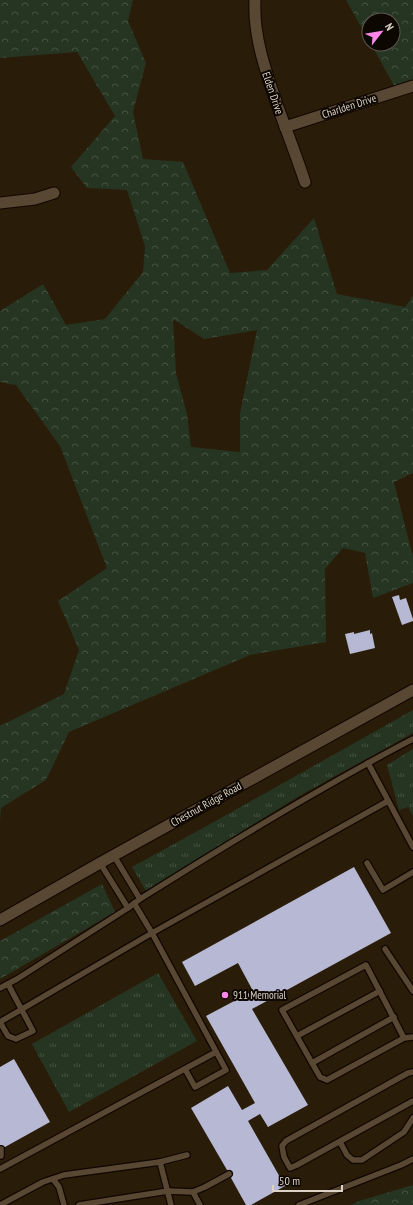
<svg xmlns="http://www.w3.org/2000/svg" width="413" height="1205" font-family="'PT Sans Narrow',sans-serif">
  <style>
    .grass { fill: url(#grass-tufts) }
    .forest { fill: url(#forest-crowns); fill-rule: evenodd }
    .building { fill: #b7b8d4 }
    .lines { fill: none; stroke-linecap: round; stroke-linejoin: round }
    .service-casing { stroke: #120600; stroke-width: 8 }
    .minor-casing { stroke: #120600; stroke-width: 13 }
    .tertiary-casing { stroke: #120600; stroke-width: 13 }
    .service { stroke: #574733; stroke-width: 5.5 }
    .minor { stroke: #574733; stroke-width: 11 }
    .tertiary { stroke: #574733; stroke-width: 11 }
    .poi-dot { fill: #fa87e7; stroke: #0d0702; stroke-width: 1.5 }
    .labels { text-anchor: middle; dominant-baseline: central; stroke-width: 4; stroke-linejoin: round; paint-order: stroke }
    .street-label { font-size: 11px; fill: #dcd2c6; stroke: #0d0702 }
    .poi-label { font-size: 11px; fill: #dcd2c6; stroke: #0d0702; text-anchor: start }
  </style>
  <defs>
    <pattern id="grass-tufts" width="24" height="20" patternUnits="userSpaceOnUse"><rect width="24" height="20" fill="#263522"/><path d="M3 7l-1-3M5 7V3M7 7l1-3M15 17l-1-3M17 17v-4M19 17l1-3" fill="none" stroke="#455141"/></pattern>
    <pattern id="forest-crowns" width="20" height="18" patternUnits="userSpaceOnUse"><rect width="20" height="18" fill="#263522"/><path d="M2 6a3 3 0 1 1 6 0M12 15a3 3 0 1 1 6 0" fill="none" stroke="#455141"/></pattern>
  </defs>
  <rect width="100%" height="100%" fill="#291c08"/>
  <g class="grass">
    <path d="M 413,710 L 413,733 L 299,796 L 146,891 L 132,867 L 221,818 Z"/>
    <path d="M 413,749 L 413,816 L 408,807 L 399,810 L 387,765 Z"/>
    <path d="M 158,973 L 197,1041 L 69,1112 L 32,1044 Z"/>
  </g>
  <g class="forest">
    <path d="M 0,0 L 133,0 L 128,21 L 146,63 L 133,112 L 143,159 L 183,162 L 230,273 L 267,270 L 314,218 L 337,294 L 405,307 L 413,296 L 413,473 L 394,482 L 413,557 L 413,583 L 373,598 L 365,553 L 343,548 L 325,569 L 326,642 L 250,655 L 69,732 L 46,780 L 1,808 L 0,822 L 0,726 L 64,694 L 79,650 L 58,601 L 107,568 L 60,446 L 16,385 L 0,382 L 0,311 L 43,284 L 66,325 L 105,319 L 143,272 L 145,246 L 127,190 L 87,188 L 71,167 L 115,116 L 77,52 L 0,58 ZM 173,319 L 204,339 L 257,330 L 240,413 L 240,452 L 191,447 L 187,414 L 176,373 Z"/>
    <path d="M 346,0 L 413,0 L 413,83 L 396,89 L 371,44 L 393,44 L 393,20 L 369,20 L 369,41 Z"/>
    <path d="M 102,884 L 115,912 L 0,979 L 0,941 Z"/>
    <path d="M 413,1185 L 413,1205 L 351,1205 L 359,1201 Z"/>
  </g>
  <g class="building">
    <path d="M 399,595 L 400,600 L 406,598 L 413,619 L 413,621 L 402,625 L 392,597 Z"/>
    <path d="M 370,630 L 370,634 L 372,633 L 375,648 L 350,654 L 345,634 L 354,632 L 354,634 Z"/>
    <path d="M 354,867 L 391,933 L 252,1009 L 308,1105 L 268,1127 L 260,1114 L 248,1121 L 285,1186 L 251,1205 L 246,1205 L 231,1178 L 233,1174 L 233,1172 L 230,1170 L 227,1170 L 191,1108 L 228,1086 L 242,1110 L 255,1103 L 206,1016 L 253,991 L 238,963 L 195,986 L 182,962 Z"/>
    <path d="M 14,1059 L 50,1122 L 5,1147 L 0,1145 L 0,1067 Z"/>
  </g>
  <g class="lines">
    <g class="service-casing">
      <g id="service">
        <path d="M 368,763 L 413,847"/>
        <path d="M 114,856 L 140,899"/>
        <path d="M 100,863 L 128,908"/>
        <path d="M 367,863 L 383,890 L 413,872"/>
        <path d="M 134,903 L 152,933 L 226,1070 L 195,1087 L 185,1069"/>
        <path d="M 385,949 L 413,991"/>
        <path d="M 0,988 L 17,979 L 128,908 L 140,899 C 229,843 319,788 413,739"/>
        <path d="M 0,1022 L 152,933 L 388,801"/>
        <path d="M 0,1022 L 8,1036 L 16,1039 L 33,1031 L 8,984"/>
        <path d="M 297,1036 L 380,991"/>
        <path d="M 404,1038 L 366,965 L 282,1010 L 320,1077 L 327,1080 L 404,1038 L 413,1037"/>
        <path d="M 312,1063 L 394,1017"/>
        <path d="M 413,1072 L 408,1073 L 286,1141 L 282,1146 L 284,1157 L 290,1168 L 297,1165 L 413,1101"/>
        <path d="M 340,1142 L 347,1155 L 353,1160 L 362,1160 L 404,1132 L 413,1118"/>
        <path d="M 0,1156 L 1,1156 L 1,1149"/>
        <path d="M 160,1162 L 171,1205"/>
        <path d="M 0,1169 L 216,1052"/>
        <path d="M 53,1179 L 59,1187 L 64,1205"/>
        <path d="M 193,1192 L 200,1205"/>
        <path d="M 0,1205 L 43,1182 L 64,1175 L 160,1162 L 187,1155"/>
        <path d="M 79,1205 L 168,1191 L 193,1192 L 205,1187 L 229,1174"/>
        <path d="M 299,1205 L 401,1165 L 413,1159"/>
      </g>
    </g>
    <g class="minor-casing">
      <g id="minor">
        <path d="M 255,0 C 253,38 267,75 279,110 C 288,134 297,158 305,182"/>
        <path d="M 285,127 L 413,86"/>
        <path d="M 0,203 L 35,199 L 54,193"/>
      </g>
    </g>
    <g class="tertiary-casing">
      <path id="tertiary" d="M 0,920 L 100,863 L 413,690"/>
    </g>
    <use href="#service" class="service"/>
    <use href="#minor" class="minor"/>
    <use href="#tertiary" class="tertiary"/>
  </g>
  <circle class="poi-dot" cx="225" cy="995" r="4"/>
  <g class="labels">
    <g class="street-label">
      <text transform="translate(273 93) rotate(71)">Elden Drive</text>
      <text transform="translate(349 106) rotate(-18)">Charlden Drive</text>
      <text transform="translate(206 804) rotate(-29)">Chestnut Ridge Road</text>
    </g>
    <g class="poi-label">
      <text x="233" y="995">911 Memorial</text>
    </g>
  </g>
  <g transform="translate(381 32) rotate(59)"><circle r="19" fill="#0d0702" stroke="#605850"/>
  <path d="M0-3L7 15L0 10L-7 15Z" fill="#fa87e7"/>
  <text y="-6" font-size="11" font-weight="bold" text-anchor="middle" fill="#dcd2c6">N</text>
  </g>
  <path d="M273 1185v6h69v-6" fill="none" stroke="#dcd2c6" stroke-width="2"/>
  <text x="279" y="1185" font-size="12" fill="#dcd2c6" stroke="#0d0702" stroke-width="3" paint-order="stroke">50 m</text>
</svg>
